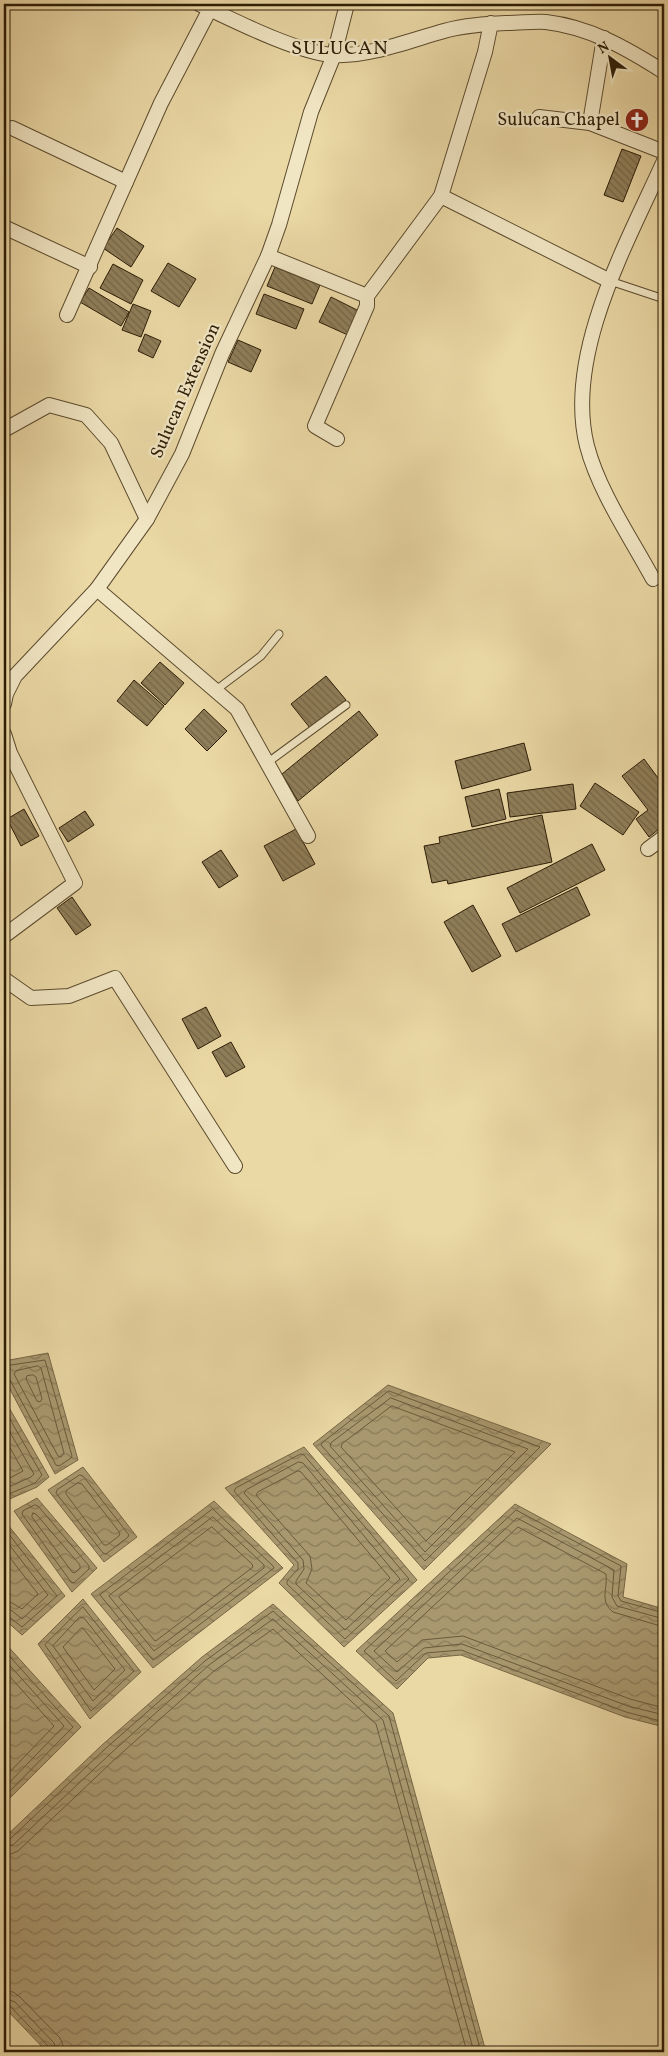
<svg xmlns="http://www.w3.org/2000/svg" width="668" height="2056" font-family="Vollkorn,serif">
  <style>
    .water { fill: url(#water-waves); stroke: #776645 }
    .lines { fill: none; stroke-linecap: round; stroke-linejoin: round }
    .shore { stroke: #6a5a3a; stroke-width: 1 }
    .building { fill: url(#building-back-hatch); stroke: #2c1c06 }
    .service-casing { stroke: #5c4b2e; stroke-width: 9 }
    .minor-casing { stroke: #5c4b2e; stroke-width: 16 }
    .service { stroke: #f1e6c4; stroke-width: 7 }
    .minor { stroke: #f1e6c4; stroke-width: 14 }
    .labels { text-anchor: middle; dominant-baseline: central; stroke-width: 4.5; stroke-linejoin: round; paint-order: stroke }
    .poi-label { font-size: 18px; fill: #2c1c06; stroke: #f1e6c4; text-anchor: end }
    .street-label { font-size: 18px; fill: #2c1c06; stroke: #f1e6c4 }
    .quarter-label { font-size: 20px; letter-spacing: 1px; fill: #2c1c06; stroke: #f1e6c4 }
  </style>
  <defs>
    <pattern id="water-waves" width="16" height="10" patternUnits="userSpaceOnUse" patternTransform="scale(1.25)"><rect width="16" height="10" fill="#a9986f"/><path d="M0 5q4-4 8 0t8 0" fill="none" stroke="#8a7b59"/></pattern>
    <pattern id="building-back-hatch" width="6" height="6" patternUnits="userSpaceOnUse" patternTransform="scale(1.25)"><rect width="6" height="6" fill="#8f7e59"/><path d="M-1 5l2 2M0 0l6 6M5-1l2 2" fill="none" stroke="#756648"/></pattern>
  </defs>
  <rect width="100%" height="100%" fill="#ead8a5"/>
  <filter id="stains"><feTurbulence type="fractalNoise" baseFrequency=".004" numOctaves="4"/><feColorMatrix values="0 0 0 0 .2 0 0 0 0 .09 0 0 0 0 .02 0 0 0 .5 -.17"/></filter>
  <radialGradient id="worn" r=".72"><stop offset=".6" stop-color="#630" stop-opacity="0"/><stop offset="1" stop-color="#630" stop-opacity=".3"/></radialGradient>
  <g class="water">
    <path d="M 48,1353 L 78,1460 L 55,1474 L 4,1378 L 4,1361 Z"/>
    <path d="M 388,1385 L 551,1444 L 424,1570 L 313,1444 Z"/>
    <path d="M 4,1399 L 49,1477 L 37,1487 L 5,1501 Z"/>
    <path d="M 304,1447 L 417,1580 L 344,1647 L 279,1583 L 294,1565 L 225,1488 Z"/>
    <path d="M 83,1467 L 137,1537 L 104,1562 L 48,1490 Z"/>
    <path d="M 37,1498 L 97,1568 L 72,1592 L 14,1511 Z"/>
    <path d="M 214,1501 L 283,1568 L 153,1668 L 91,1594 Z"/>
    <path d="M 515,1504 L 627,1564 L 623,1597 L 664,1609 L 664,1727 L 625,1717 L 461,1655 L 428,1658 L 397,1689 L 356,1651 Z"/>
    <path d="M 4,1520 L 65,1596 L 22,1635 L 4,1619 Z"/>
    <path d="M 83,1599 L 141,1672 L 90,1719 L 38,1644 Z"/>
    <path d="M 273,1604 L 393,1713 L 486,2052 L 47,2052 L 6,2009 L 4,2011 L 4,1838 L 102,1745 L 202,1657 Z"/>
    <path d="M 4,1642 L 81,1727 L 4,1804 Z"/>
  </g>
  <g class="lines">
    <g class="shore">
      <path d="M 4,1366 L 45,1360 L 72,1456 L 71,1458 L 59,1466 L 56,1465 L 10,1380 L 4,1377"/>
      <path d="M 38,1366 L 41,1368 L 64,1453 L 61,1457 L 58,1456 L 14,1374 L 16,1371 Z"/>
      <path d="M 33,1375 L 36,1377 L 42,1399 L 40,1402 L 37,1401 L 26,1379 L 27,1376 Z"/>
      <path d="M 389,1391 L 540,1447 L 425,1561 L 321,1445 L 322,1443 Z"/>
      <path d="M 391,1398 L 528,1449 L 425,1552 L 330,1446 L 331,1443 Z"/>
      <path d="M 392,1406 L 515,1452 L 426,1541 L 341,1447 L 342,1444 Z"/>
      <path d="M 4,1409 L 42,1475 L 35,1483 L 4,1496"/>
      <path d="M 4,1422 L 34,1474 L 31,1477 L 4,1489"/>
      <path d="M 4,1437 L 23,1471 L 4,1481"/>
      <path d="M 301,1454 L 304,1455 L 409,1579 L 345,1639 L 287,1584 L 287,1581 L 298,1569 L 298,1563 L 234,1491 L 236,1488 Z"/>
      <path d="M 299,1462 L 303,1463 L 400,1579 L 345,1630 L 296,1584 L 296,1581 L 304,1569 L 303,1560 L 244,1493 L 246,1490 Z"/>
      <path d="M 298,1471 L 301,1472 L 390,1578 L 346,1620 L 306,1583 L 312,1569 L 310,1556 L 256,1495 L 258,1492 Z"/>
      <path d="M 80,1475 L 83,1476 L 129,1535 L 128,1537 L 106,1554 L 103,1553 L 56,1493 L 57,1490 Z"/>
      <path d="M 78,1483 L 82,1484 L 120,1533 L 119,1536 L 107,1545 L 104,1545 L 66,1494 L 66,1491 Z"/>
      <path d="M 35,1505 L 38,1506 L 89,1566 L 89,1569 L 74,1583 L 71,1582 L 22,1514 L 23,1511 Z"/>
      <path d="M 213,1509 L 273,1566 L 274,1568 L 153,1660 L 100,1595 Z"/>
      <path d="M 33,1513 L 36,1514 L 80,1565 L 80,1568 L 75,1573 L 72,1572 L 32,1517 Z"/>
      <path d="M 213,1517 L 264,1565 L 264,1568 L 154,1651 L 109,1596 Z"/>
      <path d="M 212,1527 L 252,1564 L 253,1567 L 157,1640 L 155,1641 L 119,1597 Z"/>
      <path d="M 4,1528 L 57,1596 L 22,1627 L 8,1616 L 4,1615"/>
      <path d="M 4,1538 L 48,1595 L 22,1619 L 11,1610 L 4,1609"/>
      <path d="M 4,1550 L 38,1594 L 22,1609 L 12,1603 L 4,1602"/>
      <path d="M 83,1607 L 134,1671 L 91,1711 L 45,1645 Z"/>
      <path d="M 664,1613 L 621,1601 L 618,1596 L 621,1566 L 516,1510 L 364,1651 L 396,1681 L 426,1653 L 461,1650 L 626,1712 L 664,1722"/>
      <path d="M 80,1617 L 84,1618 L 125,1670 L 93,1701 L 53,1646 Z"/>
      <path d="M 664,1619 L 617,1606 L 612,1597 L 614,1570 L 517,1518 L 374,1651 L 397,1672 L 424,1648 L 462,1644 L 628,1706 L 664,1715"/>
      <path d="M 664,1627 L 613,1612 C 599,1601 608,1588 606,1574 L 518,1527 L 385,1651 L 397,1662 L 422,1640 L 463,1636 L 630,1699 L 664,1708"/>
      <path d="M 83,1628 L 115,1669 L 94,1690 L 63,1647 L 80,1629 Z"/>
      <path d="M 4,1650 L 73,1727 L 4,1797"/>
      <path d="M 4,1659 L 64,1726 L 4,1788"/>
      <path d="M 4,1670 L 54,1726 L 4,1778"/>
      <path d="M 4,1842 L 9,1840 L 105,1749 L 205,1661 L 273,1611 L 389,1716 L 481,2052"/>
      <path d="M 4,1848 L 13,1845 L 110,1754 L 209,1665 L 273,1619 L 383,1720 L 474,2052"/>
      <path d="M 4,1855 L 11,1854 L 18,1851 L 115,1759 L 214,1671 L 273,1629 L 376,1724 L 467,2052"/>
      <path d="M 4,1991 L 13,1992 L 20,1997 L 60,2038 L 63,2045 L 64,2052"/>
      <path d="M 4,1998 L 15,2002 L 54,2043 L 57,2052"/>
      <path d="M 4,2005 L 10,2006 L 49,2047 L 51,2052"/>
    </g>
  </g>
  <g class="building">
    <path d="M 622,149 L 641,156 L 623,202 L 604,195 Z"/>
    <path d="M 117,228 L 144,246 L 131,267 L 103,248 Z"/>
    <path d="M 168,263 L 196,279 L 179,307 L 151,291 Z"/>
    <path d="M 113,264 L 143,280 L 131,304 L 100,288 Z"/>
    <path d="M 275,267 L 320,285 L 312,304 L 267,286 Z"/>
    <path d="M 89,288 L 129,312 L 121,326 L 80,302 Z"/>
    <path d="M 264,294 L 304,309 L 296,329 L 256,314 Z"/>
    <path d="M 331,297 L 361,312 L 350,336 L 319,322 Z"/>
    <path d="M 133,304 L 151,311 L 141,337 L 122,330 Z"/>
    <path d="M 145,334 L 161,341 L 153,358 L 138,351 Z"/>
    <path d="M 238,340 L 261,350 L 251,372 L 228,362 Z"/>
    <path d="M 160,662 L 184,683 L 165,705 L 141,683 Z"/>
    <path d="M 326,676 L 346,700 L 310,728 L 291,704 Z"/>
    <path d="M 134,680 L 164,706 L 147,726 L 117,701 Z"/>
    <path d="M 204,709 L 227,731 L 207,751 L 185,729 Z"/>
    <path d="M 359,711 L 378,735 L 298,801 L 282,774 Z"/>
    <path d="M 524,743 L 531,770 L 462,789 L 455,761 Z"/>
    <path d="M 644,759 L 664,786 L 664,825 L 649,837 L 636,819 L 648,810 L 622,776 Z"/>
    <path d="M 595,783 L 639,812 L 623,835 L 580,806 Z"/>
    <path d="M 573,784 L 576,809 L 510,817 L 507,793 Z"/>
    <path d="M 499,789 L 506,819 L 472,827 L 465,797 Z"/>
    <path d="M 24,809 L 39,836 L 21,846 L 7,819 Z"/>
    <path d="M 85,811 L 94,825 L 68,842 L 59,828 Z"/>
    <path d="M 542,815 L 552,862 L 448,884 L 447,880 L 432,883 L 424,846 L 440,843 L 439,837 Z"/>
    <path d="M 296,829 L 315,864 L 283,881 L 264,846 Z"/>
    <path d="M 592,844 L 605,870 L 520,913 L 507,888 Z"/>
    <path d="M 221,850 L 238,876 L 219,888 L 202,862 Z"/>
    <path d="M 577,887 L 590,915 L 516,952 L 502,924 Z"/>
    <path d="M 72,897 L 91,925 L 76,935 L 57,908 Z"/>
    <path d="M 473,905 L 501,956 L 472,972 L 444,922 Z"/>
    <path d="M 206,1007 L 221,1036 L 198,1049 L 182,1019 Z"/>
    <path d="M 231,1042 L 245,1067 L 226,1077 L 212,1052 Z"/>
  </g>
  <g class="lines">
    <g class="service-casing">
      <g id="service">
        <path d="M 610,281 L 664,299"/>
        <path d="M 216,690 L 261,656 L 279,634"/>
        <path d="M 267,763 L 346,705"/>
      </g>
    </g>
    <g class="minor-casing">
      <g id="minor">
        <path d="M 199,4 C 233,20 298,53 333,55 C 369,57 411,40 444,31 C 465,25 488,24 508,23 C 521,23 534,21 546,22 C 590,27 628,49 664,72"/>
        <path d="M 539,117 L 590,123 L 604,38"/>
        <path d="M 590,123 L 664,152"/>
        <path d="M 12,128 L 126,182"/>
        <path d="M 441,196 L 610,281"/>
        <path d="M 4,227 L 90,267"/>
        <path d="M 268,256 L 367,296 L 367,306 L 315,426 L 337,439"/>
        <path d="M 367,296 L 441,196 L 485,52 L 491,23"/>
        <path d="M 67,315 L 161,103 L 210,9"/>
        <path d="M 4,430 L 49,405 L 86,415 L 111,443 L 147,519"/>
        <path d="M 653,579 C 631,538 599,492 587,446 C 564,355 627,243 664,161"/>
        <path d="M 97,589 L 237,709 L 308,836"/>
        <path d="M 4,704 L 6,694 L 15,676 L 97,589 L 147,519 L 182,454 L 222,354 L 268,256 L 279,225 L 311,112 L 334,55 L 347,4"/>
        <path d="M 4,734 L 10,753 L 75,883 L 4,936"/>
        <path d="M 648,849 L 664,837"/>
        <path d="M 4,979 L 31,998 L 69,996 L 115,978 L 235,1166"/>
      </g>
    </g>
    <use href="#service" class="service"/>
    <use href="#minor" class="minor"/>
  </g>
  <defs>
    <g id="church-disc" transform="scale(1.25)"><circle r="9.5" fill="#8f2418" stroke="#f1e6c4"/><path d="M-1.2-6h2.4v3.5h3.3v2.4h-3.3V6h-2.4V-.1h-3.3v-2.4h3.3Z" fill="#fff"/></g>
  </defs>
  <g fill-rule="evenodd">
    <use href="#church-disc" x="637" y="120"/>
  </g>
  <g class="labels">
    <g class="poi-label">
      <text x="620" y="120">Sulucan Chapel</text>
    </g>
    <g class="street-label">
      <text transform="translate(186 391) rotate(-66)">Sulucan Extension</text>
    </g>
    <g class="quarter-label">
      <text x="340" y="49">SULUCAN</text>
    </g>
  </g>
  <rect width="668" height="2056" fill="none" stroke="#ead8a5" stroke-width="20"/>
  <rect x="5" y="5" width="658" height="2046" fill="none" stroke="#2c1c06" stroke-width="2.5"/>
  <rect x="10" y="10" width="648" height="2036" fill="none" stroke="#2c1c06"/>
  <g transform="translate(610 58) rotate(328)" stroke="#f1e6c4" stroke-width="4" paint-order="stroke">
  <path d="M0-4L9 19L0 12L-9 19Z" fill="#2c1c06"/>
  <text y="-8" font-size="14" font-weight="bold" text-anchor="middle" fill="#2c1c06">N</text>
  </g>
  <rect width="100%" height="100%" filter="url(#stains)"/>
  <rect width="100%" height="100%" fill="url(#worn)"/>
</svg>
